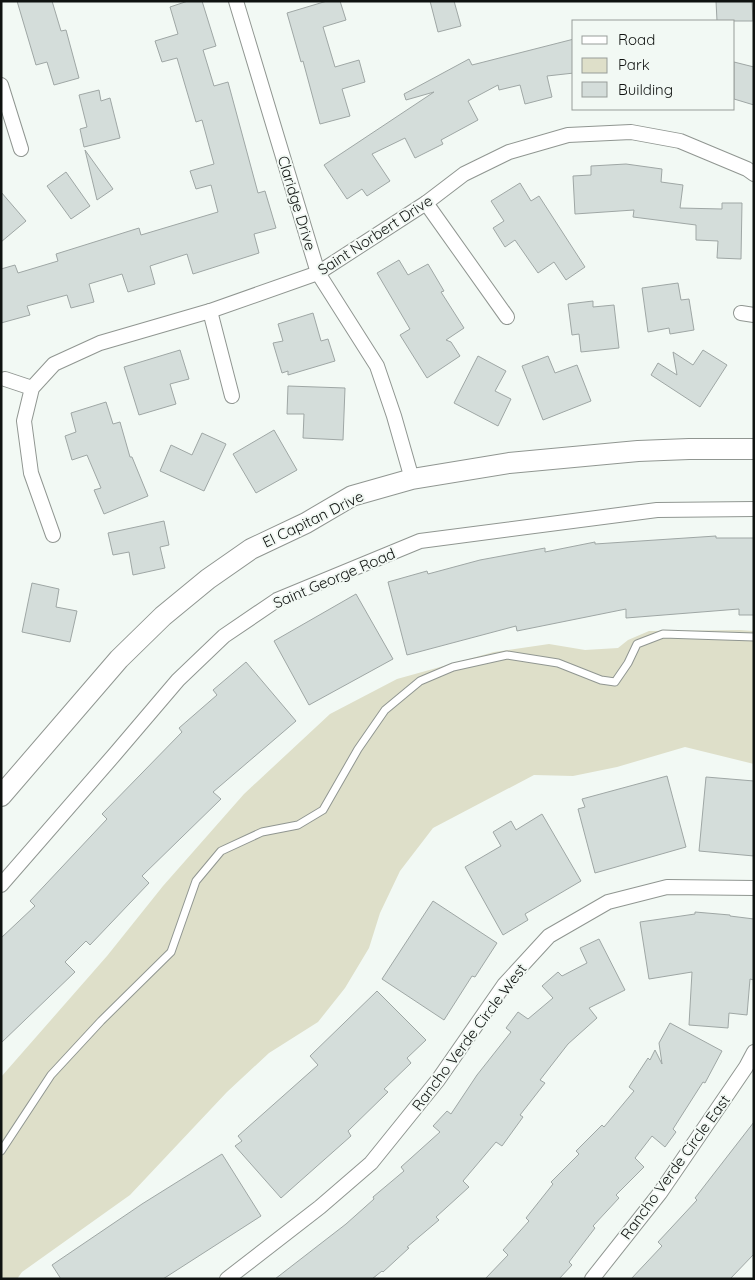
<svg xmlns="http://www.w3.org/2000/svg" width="755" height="1280" font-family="Quicksand,sans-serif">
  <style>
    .green { fill: #dedfc9 }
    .building { fill: #d4ddda; stroke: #9fa7a5 }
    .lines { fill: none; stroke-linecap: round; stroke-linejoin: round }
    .lane-casing { stroke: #909691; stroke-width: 9 }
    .street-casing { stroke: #909691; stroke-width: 16 }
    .secondary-casing { stroke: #909691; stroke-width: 22 }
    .lane { stroke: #fff; stroke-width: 7 }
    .street { stroke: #fff; stroke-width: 14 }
    .secondary { stroke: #fff; stroke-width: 20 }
    .labels { text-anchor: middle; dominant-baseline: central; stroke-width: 4; stroke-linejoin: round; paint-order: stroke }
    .street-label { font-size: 15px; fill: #0f1210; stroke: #f2f9f4 }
  </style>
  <rect width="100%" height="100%" fill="#f2f9f4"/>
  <path class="green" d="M 740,630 L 754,631 L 754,764 L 685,747 L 617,767 L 573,776 L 534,775 L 433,828 L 400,871 L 380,913 L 369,948 L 345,988 L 318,1022 L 269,1053 L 227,1092 L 130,1195 L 22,1272 L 17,1279 L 1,1279 L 1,1077 L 107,956 L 163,886 L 244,794 L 330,714 L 397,679 L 494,652 L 549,644 L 585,650 L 618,648 L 628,640 L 649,631 Z"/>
  <g class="building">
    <path d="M 17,1 L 52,1 L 61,31 L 66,30 L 79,78 L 54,85 L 47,62 L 36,65 Z"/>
    <path d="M 188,1 L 202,1 L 216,46 L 203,50 L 214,86 L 228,82 L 258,193 L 265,191 L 276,228 L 254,234 L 259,253 L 193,274 L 187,254 L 150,266 L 155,284 L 128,292 L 122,274 L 89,284 L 94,302 L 71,308 L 67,295 L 27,306 L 30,315 L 1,323 L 1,269 L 15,265 L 18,273 L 58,261 L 56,254 L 88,244 L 139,228 L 141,235 L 218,212 L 211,185 L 196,189 L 190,171 L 214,164 L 202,120 L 196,122 L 177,58 L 162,62 L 155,41 L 178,34 L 170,7 Z"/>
    <path d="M 327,1 L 340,1 L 346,20 L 323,27 L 335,67 L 359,60 L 365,82 L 342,89 L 350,116 L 320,124 L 303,61 L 301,62 L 287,13 Z"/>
    <path d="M 430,1 L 454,1 L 461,26 L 438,32 Z"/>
    <path d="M 716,1 L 752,1 L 753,21 L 717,21 Z"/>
    <path d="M 574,39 L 574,73 L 547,76 L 552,97 L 525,104 L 520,85 L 499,90 L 498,85 L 468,101 L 478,120 L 441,140 L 443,144 L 415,158 L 405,138 L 372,154 L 390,181 L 367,196 L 362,189 L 347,199 L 324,165 L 434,92 L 406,100 L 404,94 L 469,59 L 472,65 Z"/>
    <path d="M 734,62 L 754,67 L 754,105 L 734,99 Z"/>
    <path d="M 99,90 L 101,101 L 110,98 L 120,138 L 84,147 L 80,129 L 87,127 L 79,95 Z"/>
    <path d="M 85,150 L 113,189 L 97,200 Z"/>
    <path d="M 626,164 L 662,169 L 661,182 L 683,185 L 680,208 L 722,209 L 722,203 L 742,203 L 741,259 L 717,258 L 718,241 L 696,240 L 696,225 L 633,217 L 634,210 L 575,214 L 573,176 L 591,175 L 591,166 Z"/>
    <path d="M 66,172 L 90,206 L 71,219 L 47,186 Z"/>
    <path d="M 520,183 L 531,201 L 539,196 L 585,267 L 566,280 L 554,262 L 538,273 L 515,240 L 505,247 L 493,228 L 504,221 L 491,201 Z"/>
    <path d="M 1,192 L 26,221 L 1,242 Z"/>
    <path d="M 399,260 L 408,275 L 428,264 L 444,291 L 441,292 L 464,328 L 446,340 L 451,342 L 460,356 L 427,378 L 400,335 L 410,329 L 377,273 Z"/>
    <path d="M 678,283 L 681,300 L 689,299 L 694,330 L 670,334 L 669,328 L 648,332 L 642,288 Z"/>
    <path d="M 593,301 L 593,307 L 614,305 L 619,348 L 581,352 L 579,334 L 572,335 L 568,304 Z"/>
    <path d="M 313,313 L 321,341 L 328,339 L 335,361 L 288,375 L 288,371 L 282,373 L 273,343 L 283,341 L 278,324 Z"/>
    <path d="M 180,350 L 189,379 L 170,384 L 176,404 L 139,415 L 124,367 Z"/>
    <path d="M 703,350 L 727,365 L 700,407 L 651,375 L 658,363 L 677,375 L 673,352 L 693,365 Z"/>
    <path d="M 478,356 L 506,371 L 495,391 L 511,399 L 498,426 L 454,403 Z"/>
    <path d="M 548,356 L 555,373 L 577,365 L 591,401 L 543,420 L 522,366 Z"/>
    <path d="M 288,386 L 345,388 L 343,440 L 303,438 L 304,414 L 287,414 Z"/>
    <path d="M 106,402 L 113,424 L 120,422 L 130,457 L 132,457 L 148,496 L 104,514 L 94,490 L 101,488 L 87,455 L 72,460 L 65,436 L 76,432 L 71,413 Z"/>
    <path d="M 274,430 L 297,470 L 256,493 L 233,454 Z"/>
    <path d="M 202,433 L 226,444 L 204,491 L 160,471 L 171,445 L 192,455 Z"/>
    <path d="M 164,521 L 169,545 L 160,547 L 165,568 L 133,575 L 129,552 L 113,555 L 108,533 Z"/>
    <path d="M 716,536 L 716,538 L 754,538 L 754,615 L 739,615 L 739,609 L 626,618 L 626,609 L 517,631 L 516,626 L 407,655 L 388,582 L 427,571 L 428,574 L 480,560 L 545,548 L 545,552 L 595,542 L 595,544 Z"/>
    <path d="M 32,583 L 59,589 L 56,607 L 77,611 L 70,642 L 22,632 Z"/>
    <path d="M 356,594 L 393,659 L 309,705 L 274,641 Z"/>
    <path d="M 246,662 L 296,721 L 213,792 L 221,799 L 142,876 L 149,883 L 90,945 L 86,941 L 65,962 L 75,972 L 1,1043 L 1,938 L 35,906 L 30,901 L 107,819 L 102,814 L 182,732 L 179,728 L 217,695 L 213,690 Z"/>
    <path d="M 667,776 L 686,847 L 595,873 L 578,809 L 585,807 L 582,799 Z"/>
    <path d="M 706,777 L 754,781 L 754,856 L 699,851 Z"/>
    <path d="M 542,814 L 581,881 L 525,914 L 528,920 L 503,935 L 465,867 L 501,846 L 493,832 L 511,821 L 516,830 Z"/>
    <path d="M 433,901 L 497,943 L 475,977 L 472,976 L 444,1020 L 382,979 Z"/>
    <path d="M 695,912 L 730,915 L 730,916 L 754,919 L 754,980 L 750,979 L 747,1015 L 729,1013 L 728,1028 L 689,1025 L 692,972 L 649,979 L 640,922 L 695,914 Z"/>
    <path d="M 599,939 L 625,990 L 589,1008 L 597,1018 L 568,1044 L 540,1080 L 545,1083 L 520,1115 L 523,1117 L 502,1146 L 496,1142 L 463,1181 L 469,1187 L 436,1217 L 439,1220 L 407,1247 L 409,1248 L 383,1272 L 382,1271 L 372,1279 L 275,1279 L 346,1224 L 374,1199 L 373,1197 L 404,1171 L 401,1167 L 440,1132 L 433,1126 L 447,1111 L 451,1114 L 477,1075 L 511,1032 L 506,1028 L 518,1012 L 528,1019 L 553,998 L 542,986 L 558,972 L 562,976 L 587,963 L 580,948 Z"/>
    <path d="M 377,991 L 426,1040 L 407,1058 L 411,1063 L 384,1089 L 388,1092 L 348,1131 L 351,1136 L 281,1198 L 235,1146 L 242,1141 L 238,1136 L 318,1065 L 310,1056 Z"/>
    <path d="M 670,1023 L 722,1051 L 705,1083 L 703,1082 L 673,1129 L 676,1132 L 665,1147 L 652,1136 L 635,1158 L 644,1167 L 616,1195 L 619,1198 L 593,1226 L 595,1228 L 569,1262 L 572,1265 L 559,1279 L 485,1279 L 508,1255 L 503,1250 L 529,1221 L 526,1218 L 553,1184 L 551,1182 L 579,1154 L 576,1151 L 602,1125 L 604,1127 L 634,1091 L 629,1087 L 648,1058 L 650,1060 L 655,1050 L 662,1064 L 659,1043 Z"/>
    <path d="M 754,1122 L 754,1254 L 730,1279 L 631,1279 L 662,1246 L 658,1242 L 697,1200 L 695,1198 Z"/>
    <path d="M 222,1154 L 261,1216 L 163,1279 L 61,1279 L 52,1265 L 142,1204 Z"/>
  </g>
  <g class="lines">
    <g class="lane-casing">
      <path id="lane" d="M 1,1151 L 51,1075 L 101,1021 L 171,952 L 196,881 L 221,851 L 262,832 L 298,825 L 323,810 L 358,749 L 385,710 L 420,681 L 453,667 L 507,655 L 558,663 L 601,680 L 615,682 L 628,663 L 637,644 L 663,634 L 754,637"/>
    </g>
    <g class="street-casing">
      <g id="street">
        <path d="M 236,1 L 318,273 L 377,366 L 394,416 L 412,479"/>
        <path d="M 1,85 L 21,149"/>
        <path d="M 426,203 L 507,317"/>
        <path d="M 210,311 L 232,396"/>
        <path d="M 741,313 L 754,315"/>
        <path d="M 5,379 L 32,388"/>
        <path d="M 53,535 L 31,473 L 24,421 L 32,388 L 54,364 L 100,343 L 210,311 L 318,273 L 426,203 L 464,174 L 509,152 L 568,135 L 631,132 L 680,141 L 747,169 L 754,174"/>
        <path d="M 1,885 L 115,754 L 178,680 L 224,636 L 277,600 L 420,541 L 657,510 L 754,509"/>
        <path d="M 227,1279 L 320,1207 L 371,1163 L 438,1080 L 504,985 L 549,936 L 608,902 L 667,887 L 754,888"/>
        <path d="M 592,1279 L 660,1193 L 746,1067 L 754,1052"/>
      </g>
    </g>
    <g class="secondary-casing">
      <path id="secondary" d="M 1,796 L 119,659 L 163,616 L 208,579 L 251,549 L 306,523 L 352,496 L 412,479 L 509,463 L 638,451 L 689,449 L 754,449"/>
    </g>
    <use href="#lane" class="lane"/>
    <use href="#street" class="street"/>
    <use href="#secondary" class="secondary"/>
  </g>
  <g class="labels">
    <g class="street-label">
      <text transform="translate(297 203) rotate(73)">Claridge Drive</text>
      <text transform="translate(375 235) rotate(-33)">Saint Norbert Drive</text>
      <text transform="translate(313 519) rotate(-26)">El Capitan Drive</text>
      <text transform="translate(334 578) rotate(-23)">Saint George Road</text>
      <text transform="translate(469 1037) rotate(-53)">Rancho Verde Circle West</text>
      <text transform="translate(675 1167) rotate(-54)">Rancho Verde Circle East</text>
    </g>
  </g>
  <rect width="755" height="1280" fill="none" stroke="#0f1210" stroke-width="5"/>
  <rect x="572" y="20" width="162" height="90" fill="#f2f9f4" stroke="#979d99"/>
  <rect x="582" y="36" width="25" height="8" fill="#ffffff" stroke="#979d99"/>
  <text x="618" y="45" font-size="15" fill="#0f1210">Road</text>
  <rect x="582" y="58" width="25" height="15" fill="#dedfc9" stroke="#979d99"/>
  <text x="618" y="70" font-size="15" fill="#0f1210">Park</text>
  <rect x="582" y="82" width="25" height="15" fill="#d4ddda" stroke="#979d99"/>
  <text x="618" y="95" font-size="15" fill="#0f1210">Building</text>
</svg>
